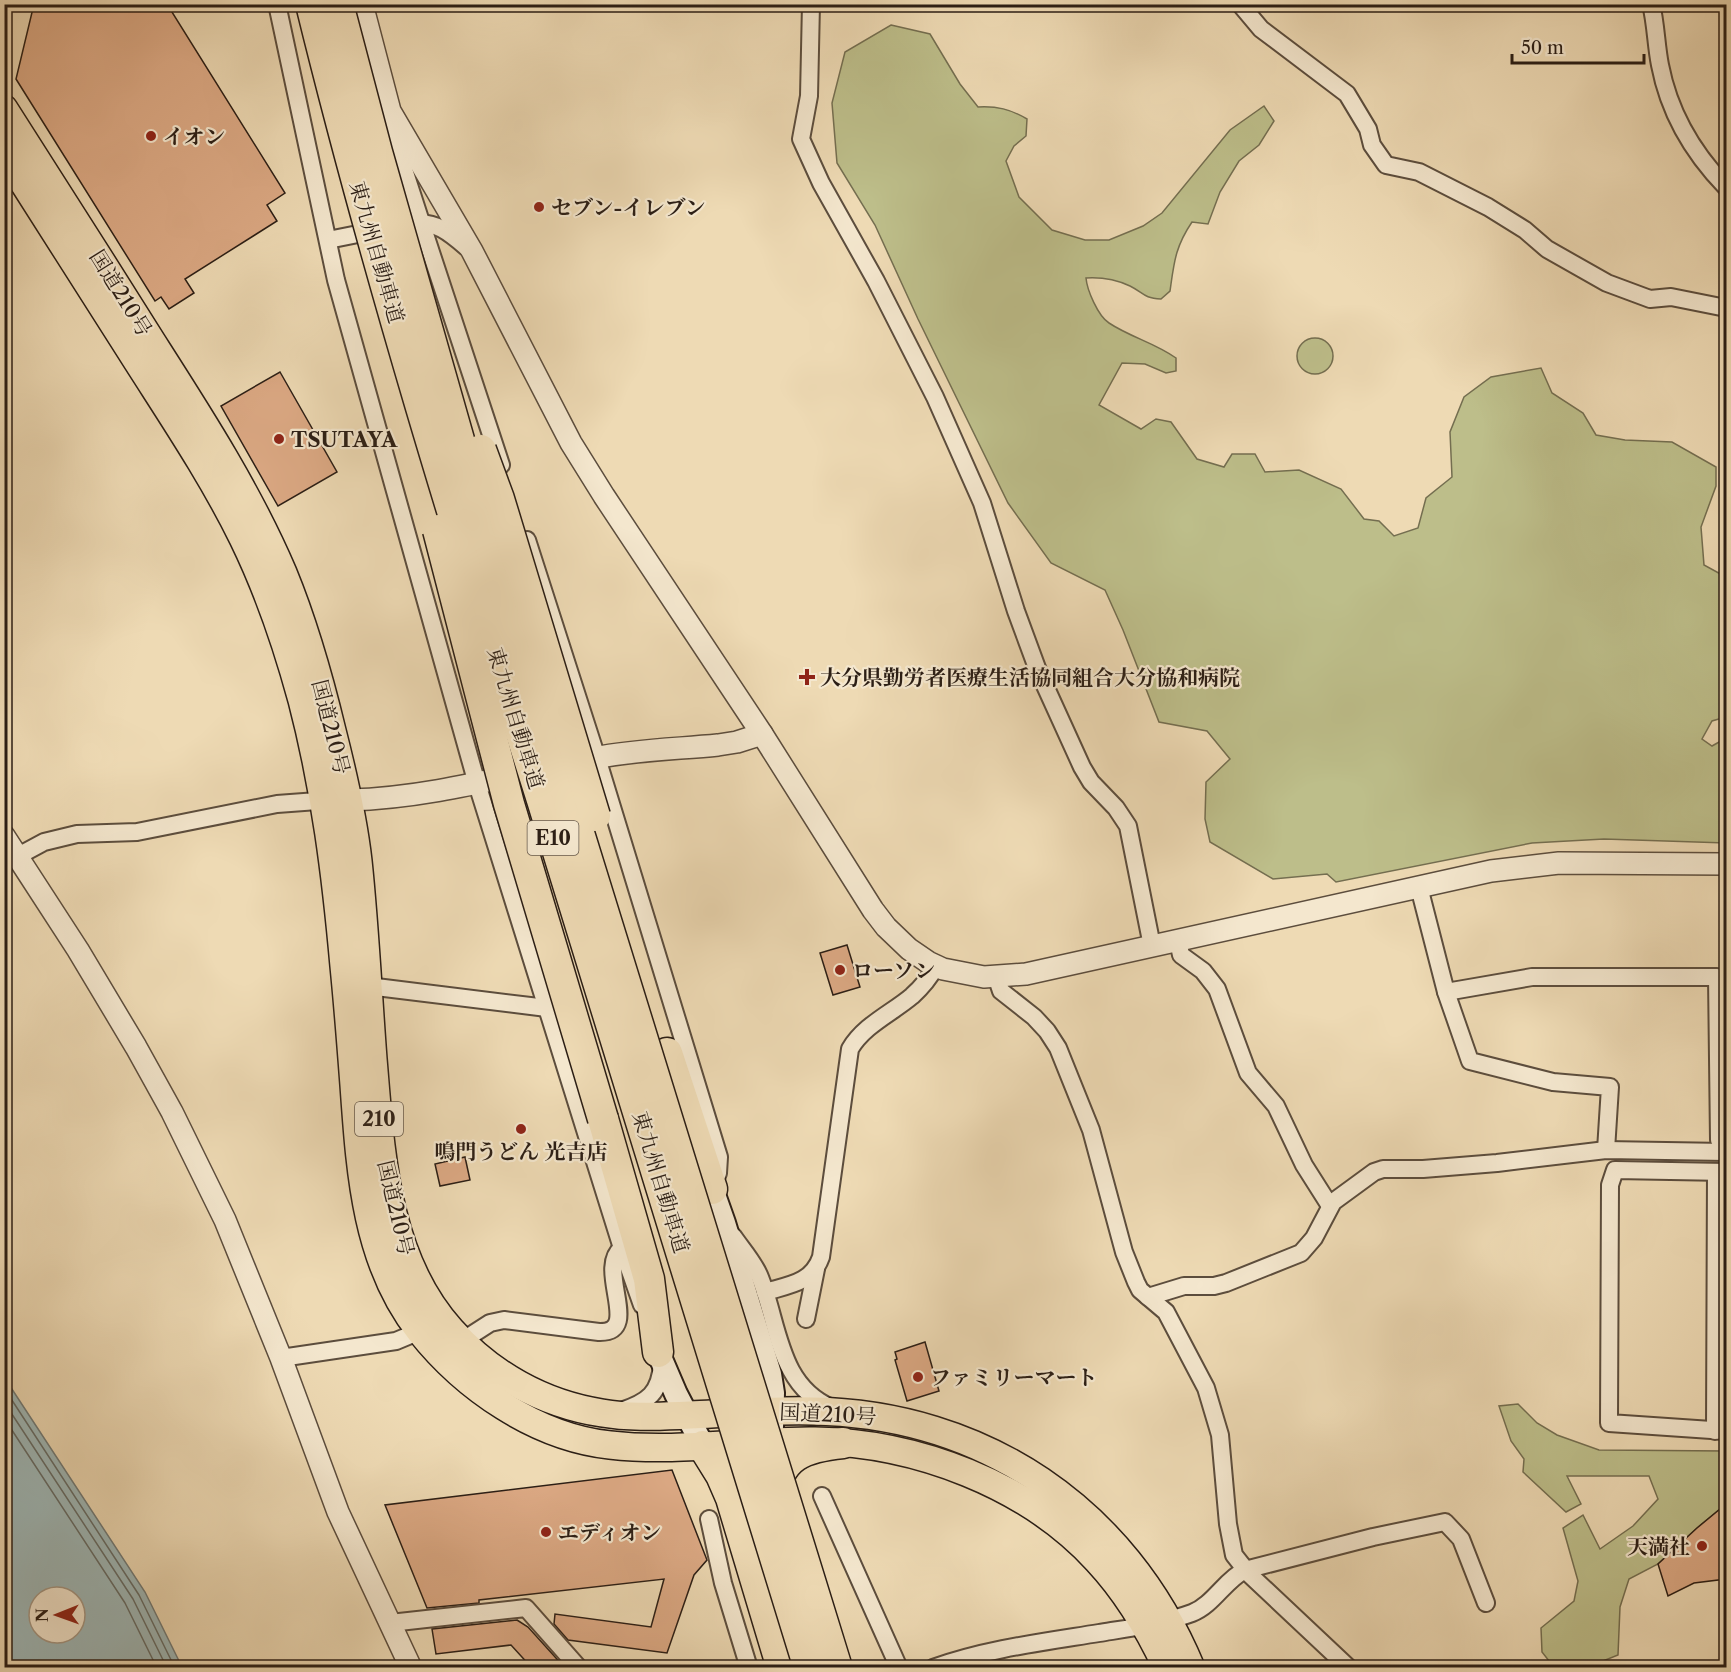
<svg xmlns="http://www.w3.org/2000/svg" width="1731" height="1672" font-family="'Libre Caslon Text','Noto Serif JP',serif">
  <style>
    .green { fill: #bdbe8a; stroke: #746e50; stroke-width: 1.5 }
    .water { fill: #9eb8b8; stroke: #707a77; stroke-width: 1.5; fill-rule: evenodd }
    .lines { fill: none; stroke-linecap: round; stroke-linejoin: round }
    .shore { stroke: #646b66; stroke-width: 1.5 }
    .building { fill: #dca984; stroke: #2b1e15; stroke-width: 1.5 }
    .minor-casing { stroke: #5c4d3d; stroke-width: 20 }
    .tertiary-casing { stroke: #5c4d3d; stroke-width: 24 }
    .secondary-casing { stroke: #2b1e15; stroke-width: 26 }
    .trunk-casing { stroke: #2b1e15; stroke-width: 30 }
    .motorway-casing { stroke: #2b1e15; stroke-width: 33 }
    .minor { stroke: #f4e7ce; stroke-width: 16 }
    .tertiary { stroke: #f4e7ce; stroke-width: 21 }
    .secondary { stroke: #f4e7ce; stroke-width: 22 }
    .trunk { stroke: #eedab4; stroke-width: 27 }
    .motorway { stroke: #eedab4; stroke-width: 30 }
    .motorway-bridge-casing { stroke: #2b1e15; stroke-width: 33; stroke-linecap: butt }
    .motorway-bridge { stroke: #eedab4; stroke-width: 30 }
    .poi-dot { fill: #8f2418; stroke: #f4e7ce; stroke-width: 2 }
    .labels { text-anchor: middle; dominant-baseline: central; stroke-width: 4.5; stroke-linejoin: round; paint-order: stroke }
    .shield { fill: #f4e7ce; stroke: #675a4c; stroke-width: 1.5 }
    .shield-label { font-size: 20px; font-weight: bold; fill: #2b1e15 }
    .poi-label { font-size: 21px; font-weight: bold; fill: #2b1e15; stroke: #f4e7ce; text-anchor: start }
    .street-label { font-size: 21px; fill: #2b1e15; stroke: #f4e7ce }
  </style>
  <rect width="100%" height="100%" fill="#eedab4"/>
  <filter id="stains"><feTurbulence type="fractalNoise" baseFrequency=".00333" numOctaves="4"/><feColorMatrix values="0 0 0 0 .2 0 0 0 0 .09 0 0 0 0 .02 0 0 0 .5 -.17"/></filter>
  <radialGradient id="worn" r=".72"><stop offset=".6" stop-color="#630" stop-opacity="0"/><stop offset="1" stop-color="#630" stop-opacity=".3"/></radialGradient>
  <g class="green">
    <path d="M 891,25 L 930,34 L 960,84 L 978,107 C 997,106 1010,109 1027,119 L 1026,136 L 1014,146 L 1006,161 L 1019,197 L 1052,230 L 1085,240 L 1109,240 L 1143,226 L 1162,213 L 1230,130 L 1264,106 L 1274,121 L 1259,145 L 1239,161 L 1220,192 L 1208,224 L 1192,222 C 1175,247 1174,263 1170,291 L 1161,299 C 1143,298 1144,293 1130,286 C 1115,279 1102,277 1086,278 C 1087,290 1098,316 1109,323 C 1130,337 1155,343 1176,358 L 1176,371 L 1166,373 L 1145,364 L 1122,363 L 1099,405 L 1141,429 L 1156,419 L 1171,422 L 1197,459 L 1224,467 L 1232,454 L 1255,454 L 1265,472 L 1299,470 L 1341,489 L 1364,519 L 1379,521 L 1394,536 L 1418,528 L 1426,498 L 1452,477 L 1450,432 L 1464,397 L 1491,377 L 1541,368 L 1552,393 L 1583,413 L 1596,435 L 1625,440 L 1672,442 L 1716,467 L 1716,486 L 1701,527 L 1704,565 L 1726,577 L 1726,717 L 1712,721 L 1702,739 L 1712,746 L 1726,738 L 1726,843 L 1604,839 L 1532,843 L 1336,882 L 1327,874 L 1273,879 L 1210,842 L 1205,819 L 1206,782 L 1230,759 L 1207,731 L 1159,722 L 1123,630 L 1105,590 L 1051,563 L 1008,503 L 918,319 L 875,225 L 837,163 L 832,103 L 845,52 Z"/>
    <circle cx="1315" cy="356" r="18"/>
    <path d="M 1518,1404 L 1537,1423 L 1557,1435 L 1599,1450 L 1726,1451 L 1726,1510 L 1720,1509 L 1697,1528 L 1658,1564 L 1629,1579 L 1620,1607 L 1618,1655 L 1588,1667 L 1553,1666 L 1542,1652 L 1541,1628 L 1574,1601 L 1578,1581 L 1563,1528 L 1583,1515 L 1600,1549 L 1633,1526 L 1658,1499 L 1649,1476 L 1567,1476 L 1581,1504 L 1566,1512 L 1523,1472 L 1524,1459 L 1511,1441 L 1499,1406 Z"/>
  </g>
  <path class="water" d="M 4,1377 L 145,1592 L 182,1667 L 13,1667 L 5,1654 ZM 39,1597 L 75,1597 L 75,1633 L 39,1633 Z"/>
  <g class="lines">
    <g class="shore">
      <path d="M 4,1388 L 139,1595 L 175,1668"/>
      <path d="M 4,1402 L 133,1599 L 167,1668"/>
      <path d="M 4,1418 L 125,1603 L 157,1668"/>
    </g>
  </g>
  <g class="building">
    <path d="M 34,4 L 167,4 L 285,193 L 267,205 L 277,221 L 185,279 L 194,293 L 169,309 L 161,297 L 155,301 L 16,79 Z"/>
    <path d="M 280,372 L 337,472 L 278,506 L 221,406 Z"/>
    <path d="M 847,945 L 860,987 L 833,995 L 820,953 Z"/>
    <path d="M 465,1157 L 470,1180 L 440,1186 L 435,1164 Z"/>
    <path d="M 925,1342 L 939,1391 L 907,1401 L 895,1360 L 897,1359 L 895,1352 Z"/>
    <path d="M 672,1470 L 707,1560 L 694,1575 L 667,1653 L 568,1640 L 554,1624 L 555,1614 L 651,1627 L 664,1579 L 479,1600 L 479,1603 L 427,1608 L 385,1505 Z"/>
    <path d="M 1726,1504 L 1726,1579 L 1694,1583 L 1668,1596 L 1658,1564 L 1697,1528 Z"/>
    <path d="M 517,1620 L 528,1627 L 565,1668 L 532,1668 L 511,1645 L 436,1654 L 432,1629 Z"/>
  </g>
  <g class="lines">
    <g class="minor-casing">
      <g id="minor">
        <path d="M 277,4 L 336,280 L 477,784 L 622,1248 L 642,1305"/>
        <path d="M 811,4 L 809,96 L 801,139 L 821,183 L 876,281 L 935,397 L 982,503 L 1016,611 L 1037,668 L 1082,767 L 1091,782 L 1116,808 L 1128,826 L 1152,946"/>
        <path d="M 1240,4 L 1261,29 L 1347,94 L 1368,129 L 1372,145 L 1386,165 L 1419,172 L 1488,207 L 1525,230 L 1547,249 L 1607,283 L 1650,299 L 1671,297 L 1726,308"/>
        <path d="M 1651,4 C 1656,24 1656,45 1660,65 C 1669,112 1693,153 1726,187"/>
        <path d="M 392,123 L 399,154 L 421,222 L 501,465"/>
        <path d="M 413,224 C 435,220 451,234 466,247"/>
        <path d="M 328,240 L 378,230"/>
        <path d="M 527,540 L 597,758 L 719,1157 L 718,1173 L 714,1183"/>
        <path d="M 18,856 L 44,842 L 77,834 L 137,832 L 277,804 L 331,800"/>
        <path d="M 1419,887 L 1446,992 L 1470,1061 L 1553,1082 L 1610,1087 L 1606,1150"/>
        <path d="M 1178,941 L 1181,955 L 1203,971 L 1217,989 L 1248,1073 L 1276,1106 L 1304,1165 L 1330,1206"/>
        <path d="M 996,976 L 1001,991 L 1034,1017 L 1047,1031 L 1058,1048 L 1091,1130 L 1124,1252 L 1136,1282 L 1140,1290 L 1166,1312 L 1206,1388 L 1220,1435 L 1228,1524 L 1234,1555 L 1249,1574 L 1349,1668"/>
        <path d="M 368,986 L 547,1008"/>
        <path d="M 1446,992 L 1532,977 L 1717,977 L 1719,1140 L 1726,1151"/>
        <path d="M 1726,1172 L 1615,1170 L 1610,1185 L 1609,1423 L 1726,1431"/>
        <path d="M 733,1236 C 741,1248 753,1261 759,1275 C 779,1322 777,1385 832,1408"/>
        <path d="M 765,1292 C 789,1285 812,1283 821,1257 L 850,1049 C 864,1025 892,1013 912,996 C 922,987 930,977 936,966"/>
        <path d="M 1148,1297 L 1184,1286 L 1214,1286 L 1226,1283 L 1301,1253 L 1314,1238 L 1333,1202 L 1374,1172 L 1383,1169 L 1423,1169 L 1497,1163 L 1606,1150 L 1726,1152"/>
        <path d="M 806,1319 L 816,1269"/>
        <path d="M 462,1341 L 490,1323 L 504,1320 L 599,1332 C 643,1333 595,1269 622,1248"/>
        <path d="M 281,1358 L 396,1341 L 420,1331"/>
        <path d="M 621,1411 C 648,1402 660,1393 662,1364"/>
        <path d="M 1715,1431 L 1716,1172"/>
        <path d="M 822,1496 L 899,1668"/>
        <path d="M 709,1519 L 723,1583 L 749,1668"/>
        <path d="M 390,1623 L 526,1608 L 579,1668"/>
        <path d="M 933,1668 C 986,1649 1043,1642 1099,1633 C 1130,1628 1162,1624 1192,1613 C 1213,1605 1225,1580 1245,1570 L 1373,1537 L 1445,1522 L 1461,1539 L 1486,1603"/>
      </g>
    </g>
    <g class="tertiary-casing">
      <g id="tertiary">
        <path d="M 362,4 L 390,111 L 472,251 L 571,443 L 604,496 L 762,734 L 873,910 L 886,927 L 909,949 L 928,962 L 943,969 L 984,977 L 1026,974 L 1491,871 L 1559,863 L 1726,864"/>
        <path d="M 349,800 C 432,798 512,774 594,758 C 634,750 677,749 718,745 L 737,742 L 762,734"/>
        <path d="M 4,836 L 78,950 L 136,1047 L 172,1112 L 225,1220 L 281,1358 L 338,1512 L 411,1668"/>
      </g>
    </g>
    <g class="secondary-casing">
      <g id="secondary">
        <path d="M 712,1189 L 724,1223 L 770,1374 L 773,1393 L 772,1427"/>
        <path d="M 658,1352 L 676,1394 L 703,1446"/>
      </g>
    </g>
    <g class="trunk-casing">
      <g id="trunk">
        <path d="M 4,109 C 54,187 103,264 152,342 C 200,417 248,491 283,573 C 304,624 319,677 332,731 C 343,774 353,816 358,861 C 365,927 368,993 373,1059 C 381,1152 385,1257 451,1330 C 490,1374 543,1404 602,1413 C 631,1418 661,1416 690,1415 C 731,1413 772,1410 812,1411 C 983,1414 1125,1509 1191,1668"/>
        <path d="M 4,152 C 47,219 89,286 132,353 C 170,413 211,473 243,538 C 268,589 287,645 302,700 C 325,788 336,876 344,966 C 348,1006 351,1045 354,1085 C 360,1169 365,1262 420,1331 C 465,1388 536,1437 610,1445 C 678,1453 747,1440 815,1441 C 916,1443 1027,1484 1097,1560 C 1126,1591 1149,1629 1167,1668"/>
      </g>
    </g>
    <g class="motorway-casing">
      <g id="motorway">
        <path d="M 667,1053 L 712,1189"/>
        <path d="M 603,1119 L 649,1279 L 658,1352"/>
        <path d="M 703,1446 L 721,1475 L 731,1498 L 782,1668"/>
        <path d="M 773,1498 C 779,1455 804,1447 843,1443"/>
      </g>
    </g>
    <use href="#minor" class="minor"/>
    <use href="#tertiary" class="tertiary"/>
    <use href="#secondary" class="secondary"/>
    <use href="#trunk" class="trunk"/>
    <use href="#motorway" class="motorway"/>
    <g class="motorway-bridge-casing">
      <g id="motorway-bridge">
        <path d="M 311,4 C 377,273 459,537 542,800 C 632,1089 722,1378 809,1668"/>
        <path d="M 338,4 L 377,152 L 477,503 L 837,1668"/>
        <path d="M 481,450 L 499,499 L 595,816"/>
        <path d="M 438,530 L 509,804 L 603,1119"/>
      </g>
    </g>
    <use href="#motorway-bridge" class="motorway-bridge"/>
  </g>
  <g class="poi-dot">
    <circle cx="151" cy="136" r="6"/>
    <circle cx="539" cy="207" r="6"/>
    <circle cx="279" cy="439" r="6"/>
    <path d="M804 668h6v6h6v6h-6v6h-6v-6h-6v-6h6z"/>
    <circle cx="840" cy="970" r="6"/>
    <circle cx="521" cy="1129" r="6"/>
    <circle cx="918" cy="1377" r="6"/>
    <circle cx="546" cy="1532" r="6"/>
    <circle cx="1702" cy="1546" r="6"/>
  </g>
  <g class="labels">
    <g class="shield">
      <rect x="527.5" y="821" width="51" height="34" rx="4.5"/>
      <rect x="355" y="1102" width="48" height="34" rx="4.5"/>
    </g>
    <g class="shield-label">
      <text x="553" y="838">E10</text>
      <text x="379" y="1119">210</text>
    </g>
    <g class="poi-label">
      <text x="163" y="136">イオン</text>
      <text x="551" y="207">セブン-イレブン</text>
      <text x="291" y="439">TSUTAYA</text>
      <text x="820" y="677">大分県勤労者医療生活協同組合大分協和病院</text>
      <text x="852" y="970">ローソン</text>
      <text x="521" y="1151" text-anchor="middle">鳴門うどん 光吉店</text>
      <text x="930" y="1377">ファミリーマート</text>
      <text x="558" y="1532">エディオン</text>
      <text x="1690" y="1546" text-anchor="end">天満社</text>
    </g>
    <g class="street-label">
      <text transform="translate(377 252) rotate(74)">東九州自動車道</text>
      <text transform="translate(121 293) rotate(58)">国道210号</text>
      <text transform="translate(516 718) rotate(73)">東九州自動車道</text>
      <text transform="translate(331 727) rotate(76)">国道210号</text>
      <text transform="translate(661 1182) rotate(73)">東九州自動車道</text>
      <text transform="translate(396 1208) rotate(77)">国道210号</text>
      <text transform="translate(828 1414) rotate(3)">国道210号</text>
    </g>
  </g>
  <rect width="1731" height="1672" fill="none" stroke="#eedab4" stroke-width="24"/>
  <rect x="6" y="6" width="1719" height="1660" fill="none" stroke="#2b1e15" stroke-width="3"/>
  <rect x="12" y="12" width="1707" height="1648" fill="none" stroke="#2b1e15" stroke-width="1.5"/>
  <g transform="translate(57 1615) rotate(269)"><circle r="28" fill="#f4e7ce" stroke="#a49784" stroke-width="1.5"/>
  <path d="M0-4.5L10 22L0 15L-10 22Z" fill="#8f2418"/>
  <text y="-9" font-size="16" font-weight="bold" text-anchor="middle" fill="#2b1e15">N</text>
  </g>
  <path d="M1512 54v9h132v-9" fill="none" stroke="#2b1e15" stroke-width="3"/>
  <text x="1521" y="54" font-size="18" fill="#2b1e15" stroke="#f4e7ce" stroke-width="4.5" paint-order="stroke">50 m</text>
  <rect width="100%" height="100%" filter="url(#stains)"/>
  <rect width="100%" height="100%" fill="url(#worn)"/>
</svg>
